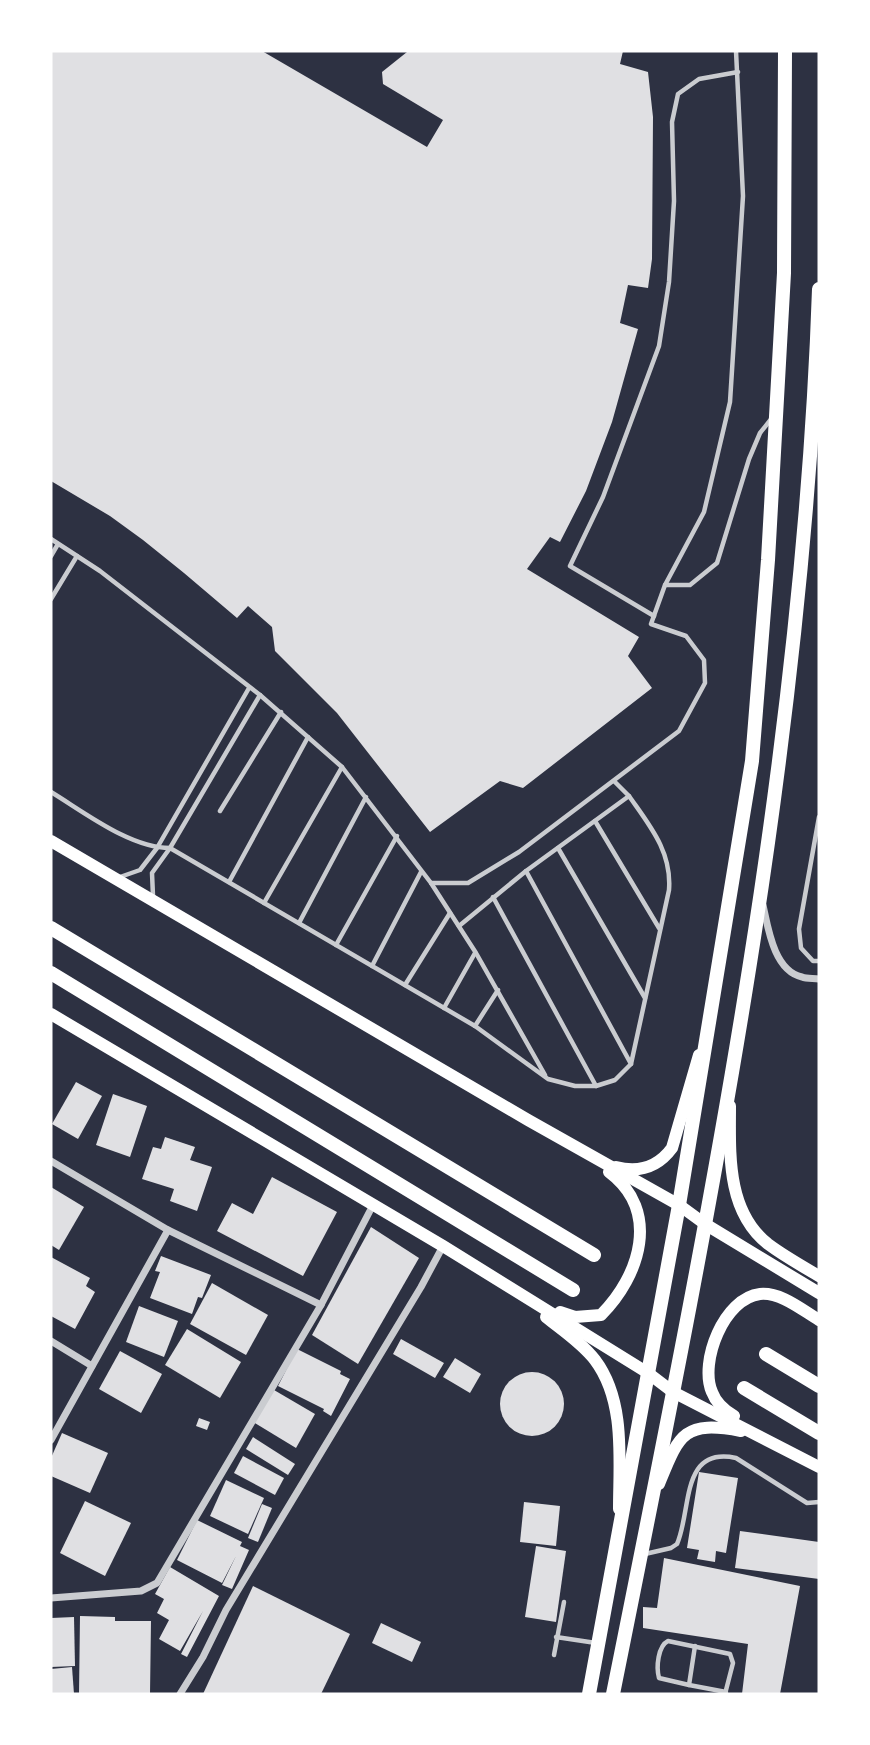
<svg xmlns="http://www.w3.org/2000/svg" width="870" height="1745" font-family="Signika,sans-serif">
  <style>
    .building { fill: #e0e0e3 }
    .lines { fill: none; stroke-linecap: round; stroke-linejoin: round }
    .service { stroke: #caccd0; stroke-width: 4.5 }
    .minor { stroke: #caccd0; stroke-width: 7 }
    .secondary { stroke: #fff; stroke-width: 12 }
    .primary { stroke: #fff; stroke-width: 14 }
  </style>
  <rect width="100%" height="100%" fill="#2d3142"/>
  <g class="building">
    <path d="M 51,51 L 262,51 L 427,147 L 443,120 L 383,84 L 382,72 L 407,52 L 406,51 L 623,51 L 620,64 L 648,72 L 653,117 L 652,259 L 648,288 L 628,285 L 620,323 L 638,329 L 612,422 L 586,491 L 560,542 L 550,537 L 527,569 L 639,637 L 628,656 L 652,688 L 523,788 L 500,781 L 430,832 L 337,713 L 275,651 L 272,627 L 248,606 L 237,618 L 184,573 L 143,540 L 110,516 L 51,481 Z"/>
    <path d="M 76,1082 L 102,1096 L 78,1139 L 52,1124 Z"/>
    <path d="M 113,1094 L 147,1106 L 130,1157 L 96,1145 Z"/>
    <path d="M 165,1137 L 195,1147 L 190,1160 L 212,1167 L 197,1211 L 170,1201 L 174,1189 L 142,1179 L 153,1147 L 161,1149 Z"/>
    <path d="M 272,1177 L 337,1212 L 303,1276 L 217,1231 L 232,1203 L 253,1214 Z"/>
    <path d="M 51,1187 L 84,1207 L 59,1250 L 51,1245 Z"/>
    <path d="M 371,1227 L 419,1258 L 358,1364 L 312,1335 Z"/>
    <path d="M 161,1256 L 211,1275 L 202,1298 L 198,1297 L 192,1314 L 150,1298 L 160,1272 L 155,1271 Z"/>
    <path d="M 51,1257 L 90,1278 L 86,1286 L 95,1292 L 75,1329 L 51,1316 Z"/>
    <path d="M 212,1283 L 268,1315 L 246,1355 L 190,1324 Z"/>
    <path d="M 139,1306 L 178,1321 L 164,1357 L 126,1342 Z"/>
    <path d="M 187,1329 L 241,1362 L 220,1398 L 165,1365 Z"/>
    <path d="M 401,1339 L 444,1363 L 435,1378 L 393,1354 Z"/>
    <path d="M 297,1349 L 341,1371 L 340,1374 L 350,1379 L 331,1416 L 323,1411 L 324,1409 L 278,1386 Z"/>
    <path d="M 120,1351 L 162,1374 L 141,1413 L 99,1389 Z"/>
    <path d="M 455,1358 L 481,1374 L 470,1393 L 443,1377 Z"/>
    <circle cx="532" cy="1404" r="32"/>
    <path d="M 274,1390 L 315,1414 L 296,1448 L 253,1422 Z"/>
    <path d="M 199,1418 L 210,1422 L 207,1430 L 196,1426 Z"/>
    <path d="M 62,1433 L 108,1453 L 90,1493 L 51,1476 L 51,1458 Z"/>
    <path d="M 253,1437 L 295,1464 L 288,1475 L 246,1449 Z"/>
    <path d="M 243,1456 L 284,1478 L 275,1495 L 234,1473 Z"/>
    <path d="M 699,1472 L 738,1478 L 726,1553 L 716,1551 L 715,1562 L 697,1559 L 699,1550 L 687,1548 Z"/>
    <path d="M 226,1480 L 264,1498 L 248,1534 L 210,1516 Z"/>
    <path d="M 85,1501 L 131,1523 L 105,1576 L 60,1553 Z"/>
    <path d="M 524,1502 L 560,1506 L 556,1546 L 520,1542 Z"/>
    <path d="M 262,1504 L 272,1508 L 258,1542 L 248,1538 Z"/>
    <path d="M 197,1520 L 242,1542 L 240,1546 L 249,1550 L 232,1589 L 222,1585 L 236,1556 L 222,1583 L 177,1560 Z"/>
    <path d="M 740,1531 L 819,1542 L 819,1579 L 735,1568 Z"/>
    <path d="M 536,1546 L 566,1551 L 556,1622 L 525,1617 Z"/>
    <path d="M 664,1558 L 800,1586 L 780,1694 L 742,1694 L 748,1644 L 643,1628 L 643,1607 L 657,1608 Z"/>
    <path d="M 170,1567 L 219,1596 L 187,1657 L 181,1654 L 203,1611 L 180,1651 L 159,1639 L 169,1620 L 157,1613 L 164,1599 L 155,1594 Z"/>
    <path d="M 253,1586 L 350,1634 L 321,1694 L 203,1694 Z"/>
    <path d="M 80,1616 L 115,1617 L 115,1621 L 151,1621 L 150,1694 L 79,1694 Z"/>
    <path d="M 74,1617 L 75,1666 L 51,1667 L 51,1618 Z"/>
    <path d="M 381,1623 L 421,1642 L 412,1662 L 372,1643 Z"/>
    <path d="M 72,1667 L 74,1694 L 51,1694 L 51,1669 Z"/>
  </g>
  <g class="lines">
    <g class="service">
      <path d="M 51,539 L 100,571 L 260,695 L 342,767 L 431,883 L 476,953 L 545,1075"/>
      <path d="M 51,556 L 58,544"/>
      <path d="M 665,585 L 690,585 L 717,563 L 749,459 L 760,433 L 772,418"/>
      <path d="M 51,599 L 77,556"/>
      <path d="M 654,616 L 570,566 L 603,497 L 659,346 L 669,282 L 674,201 L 672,122 L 678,94 L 699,79 L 738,72"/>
      <path d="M 614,781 L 629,796"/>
      <path d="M 51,792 C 84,812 130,848 170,848 L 475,1026 L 548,1079 L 575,1086 L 596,1086 L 615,1080 L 631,1064 L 669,890 C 672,852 650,826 629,796 L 526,871 L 459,926"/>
      <path d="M 220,811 L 281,712"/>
      <path d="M 819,817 L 799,929 L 801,948 L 813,961 L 819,961"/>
      <path d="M 595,821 L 659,928"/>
      <path d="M 558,848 L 645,998"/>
      <path d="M 526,871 L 631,1064"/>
      <path d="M 120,877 L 140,870 L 157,848 L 249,688"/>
      <path d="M 229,882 L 308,737"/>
      <path d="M 431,883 L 468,883 L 519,852 L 679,731 L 705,683 L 704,660 L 686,636 L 651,624 L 665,585 L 704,512 L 730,402 L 743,196 L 736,51"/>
      <path d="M 153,896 L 152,873 L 170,848 L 260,695"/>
      <path d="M 493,897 L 596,1086"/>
      <path d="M 264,903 L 342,767"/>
      <path d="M 299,923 L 366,797"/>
      <path d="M 336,945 L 397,836"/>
      <path d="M 372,966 L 421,872"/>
      <path d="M 405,985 L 450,913"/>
      <path d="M 444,1008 L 475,953"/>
      <path d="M 475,1026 L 498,990"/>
      <path d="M 645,1554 L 671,1548 L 677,1544 C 692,1510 680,1446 736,1458 L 807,1503 L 819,1502"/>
      <path d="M 556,1637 L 596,1643"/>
      <path d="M 695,1646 L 689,1685 L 726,1692"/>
      <path d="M 554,1655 L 564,1602"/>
      <path d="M 689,1685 L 659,1678 C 656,1667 658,1646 668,1641 L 730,1654 L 733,1663 L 725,1694"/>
    </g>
    <g class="minor">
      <path d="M 763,905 C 768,928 774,971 802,977 C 807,979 814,978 819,979"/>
      <path d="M 51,1161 L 168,1230 L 321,1305"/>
      <path d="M 51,1341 L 92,1366"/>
      <path d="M 51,1440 L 168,1230"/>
      <path d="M 51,1598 L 141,1591 L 157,1583 L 321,1305 L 373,1205"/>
      <path d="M 180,1694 L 203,1657 L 226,1610 L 421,1287 L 443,1246"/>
    </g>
    <g class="secondary">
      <path d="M 51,841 L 528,1120 L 679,1205 L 705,1224 L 819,1293"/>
      <path d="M 51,1014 L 443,1246 L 648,1373 L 673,1392 L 819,1467"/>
      <path d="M 730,1106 C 730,1153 726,1211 768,1244 C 784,1256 802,1266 819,1276"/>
      <path d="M 616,1167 C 639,1173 658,1167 672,1148 L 699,1055"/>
      <path d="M 560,1312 L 575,1317 L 601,1315 C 640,1276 661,1211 609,1172"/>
      <path d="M 546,1317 C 562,1330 582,1343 595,1360 C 626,1401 619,1461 619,1509"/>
      <path d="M 734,1416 C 724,1410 716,1403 712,1392 C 699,1362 724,1298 760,1294 C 781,1292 802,1310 819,1320"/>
      <path d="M 659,1484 C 679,1435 683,1420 741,1431"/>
    </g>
    <g class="primary">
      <path d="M 51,928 L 594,1255"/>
      <path d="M 51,973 L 573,1290"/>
      <path d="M 766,1354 L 819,1386"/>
      <path d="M 744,1388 L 819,1433"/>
      <path d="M 589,1694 L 679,1205 L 752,761 L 768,560 L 784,273 L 785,51"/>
      <path d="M 613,1694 C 706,1230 803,763 819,289"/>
    </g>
  </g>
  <rect width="870" height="1745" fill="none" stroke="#ffffff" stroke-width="105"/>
</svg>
